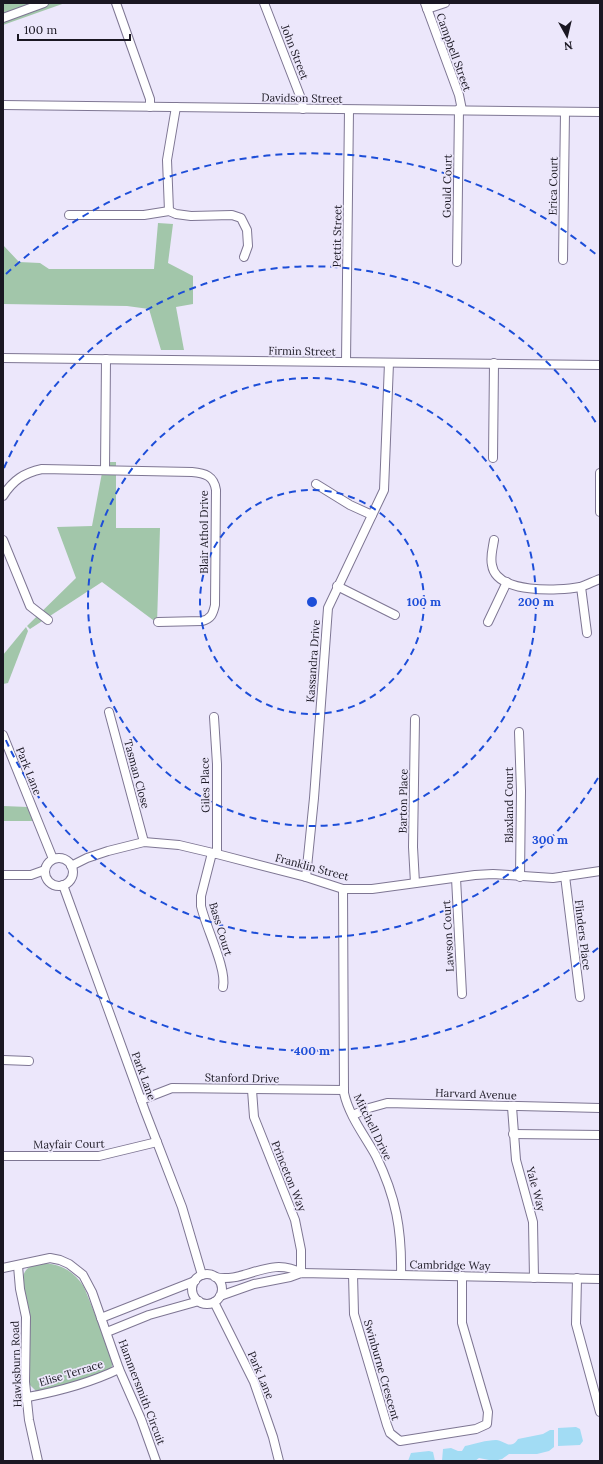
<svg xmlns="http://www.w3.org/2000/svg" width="603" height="1464" font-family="Lora,serif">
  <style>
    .green { fill: #a2c6aa }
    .water { fill: #a2dcf4 }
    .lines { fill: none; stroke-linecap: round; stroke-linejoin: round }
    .minor-casing { stroke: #7e7693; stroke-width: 10 }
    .minor { stroke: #fff; stroke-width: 8 }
    .ring { fill: none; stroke: #1d4ed8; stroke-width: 2; stroke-dasharray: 7 5 }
    .labels { text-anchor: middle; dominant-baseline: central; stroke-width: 3.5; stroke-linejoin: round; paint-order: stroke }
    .street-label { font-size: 11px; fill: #1a1722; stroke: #ece7fb }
    .centre { fill: #1d4ed8; stroke: #ece7fb; stroke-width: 2 }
    .ring-label { font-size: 12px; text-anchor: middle; font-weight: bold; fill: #1d4ed8; stroke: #ece7fb; stroke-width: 3.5; stroke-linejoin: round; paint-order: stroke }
  </style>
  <rect width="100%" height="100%" fill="#ece7fb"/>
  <g class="green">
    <path d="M 3,3 L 65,3 L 3,25 Z"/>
    <path d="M 158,223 L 173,224 L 168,263 L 193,276 L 193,304 L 176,307 L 184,350 L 161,350 L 149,309 L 127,306 L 3,304 L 3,245 L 19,262 L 40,263 L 49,269 L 154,269 Z"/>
    <path d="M 104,462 L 116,462 L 116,528 L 160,528 L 157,623 L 102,582 L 30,629 L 27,626 L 76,578 L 57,527 L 92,526 Z"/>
    <path d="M 26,627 L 28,631 L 8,683 L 3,684 L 3,655 Z"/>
    <path d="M 3,806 L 28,807 L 34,821 L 3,821 Z"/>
    <path d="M 41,1263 C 61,1264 73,1270 84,1287 L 113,1359 C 113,1362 113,1365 111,1368 C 101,1379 52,1388 37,1392 L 28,1383 L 22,1280 C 25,1267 30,1266 41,1263 Z"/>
  </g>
  <g class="water">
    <path d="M 576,1427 L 580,1429 L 583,1441 L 580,1445 L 558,1446 L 558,1428 Z"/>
    <path d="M 550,1430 L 554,1430 L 554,1447 L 549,1451 L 537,1454 L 509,1454 L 502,1459 L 494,1461 L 479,1458 L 475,1461 L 442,1461 L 443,1449 L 451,1448 L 458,1451 L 462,1451 L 465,1446 C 474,1444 487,1440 496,1440 C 504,1440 510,1451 518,1439 L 543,1434 Z"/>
    <path d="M 429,1451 L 433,1452 L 435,1461 L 408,1461 L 411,1453 Z"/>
  </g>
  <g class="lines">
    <g class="minor-casing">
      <g id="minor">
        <path d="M 116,3 L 150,99 L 150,107"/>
        <path d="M 264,3 L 302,101 L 303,109"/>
        <path d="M 425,3 L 459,95 L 462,110"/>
        <path d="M 427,9 L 445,3"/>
        <path d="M 3,18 L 44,3"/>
        <path d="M 3,105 L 600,112"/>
        <path d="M 169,211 L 167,160 L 176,107"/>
        <path d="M 69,215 L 144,215 L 169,211 L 176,214 L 191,216 L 232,215 L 241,218 L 247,230 L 248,246 L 244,257"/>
        <path d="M 563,260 L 565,112"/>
        <path d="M 457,262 L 459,109"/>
        <path d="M 3,358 L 600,365"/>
        <path d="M 346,362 L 349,110"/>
        <path d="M 493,458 L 494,363"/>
        <path d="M 105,470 L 106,359"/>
        <path d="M 600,473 L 600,512"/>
        <path d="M 316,484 L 350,505 L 372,515"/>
        <path d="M 3,496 C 13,480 24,473 42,469 L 192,472 C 205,473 214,476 216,490 L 215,605 C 213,614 211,619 202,621 L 158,622"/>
        <path d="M 3,540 L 30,606 L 48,620"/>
        <path d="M 494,540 C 493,547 490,557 492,565 C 496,594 559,591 580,587 C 587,585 594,581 600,579"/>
        <path d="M 337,586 L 395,615"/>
        <path d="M 581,587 L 587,633"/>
        <path d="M 488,622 L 507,582"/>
        <path d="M 109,712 L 144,842"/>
        <path d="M 214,717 L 217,764 L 217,854"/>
        <path d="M 519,732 L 521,791 L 520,877"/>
        <path d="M 3,735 L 53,859"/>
        <path d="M 212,853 L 201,896 L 201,906 C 206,928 227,969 223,987"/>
        <circle cx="59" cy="872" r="14"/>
        <path d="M 71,866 L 87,858 L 108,851 L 144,842 L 179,845 L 217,854 L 306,877 L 343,889 L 372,889 L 475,875 L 493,874 L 553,878 L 600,871"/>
        <path d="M 3,875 L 31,875 L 45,870"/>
        <path d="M 565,876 L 580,997"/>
        <path d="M 306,877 L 314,798 L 328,608 L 384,490 L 389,363"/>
        <path d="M 456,878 L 462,994"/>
        <path d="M 415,883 L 413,847 L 415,719"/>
        <path d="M 63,885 L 145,1111 L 182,1207 L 202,1275"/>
        <path d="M 343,889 L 344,1093 C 349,1116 365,1136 376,1156 C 396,1197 402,1230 401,1275"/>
        <path d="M 3,1060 L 29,1061"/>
        <path d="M 252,1090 L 254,1117 L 295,1220 L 301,1250 L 301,1273"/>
        <path d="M 141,1100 L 172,1088 L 344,1090"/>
        <path d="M 512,1107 L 516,1160 L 533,1222 L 534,1278"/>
        <path d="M 353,1115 L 369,1108 L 387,1103 L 600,1108"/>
        <path d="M 513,1134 L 600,1135"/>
        <path d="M 3,1156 L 99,1156 L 157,1142"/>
        <path d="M 18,1266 L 20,1289 L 26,1317 L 25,1382 L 29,1420 L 38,1461"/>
        <path d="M 3,1268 L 50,1258 L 60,1260 L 69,1264 L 83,1275 L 92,1292 L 119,1369 L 141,1419 L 156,1461"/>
        <path d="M 353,1274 L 354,1314 L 387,1425 L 390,1433 L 400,1441 L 476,1429 L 487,1424 L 488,1412 L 462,1323 L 462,1276"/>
        <circle cx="207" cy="1289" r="15"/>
        <path d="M 215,1277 C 244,1284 270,1255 301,1273"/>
        <path d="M 577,1278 L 576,1324 L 600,1412"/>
        <path d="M 220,1296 L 254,1284 L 290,1277 L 301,1273 L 600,1279"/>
        <path d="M 214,1302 L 254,1382 L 273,1437 L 279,1461"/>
        <path d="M 101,1318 L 195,1281"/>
        <path d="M 107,1332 L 149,1315 L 199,1301"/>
        <path d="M 28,1397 C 60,1391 90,1383 119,1369"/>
      </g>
    </g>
    <use href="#minor" class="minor"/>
  </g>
  <g class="ring">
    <circle cx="312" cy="602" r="112"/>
    <circle cx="312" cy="602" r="224"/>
    <path d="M598 778A336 336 0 0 1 4 736M4 468A336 336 0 0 1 598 426"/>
    <path d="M598 948A449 449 0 0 1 6 930M6 274A449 449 0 0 1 598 256"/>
  </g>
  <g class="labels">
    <g class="street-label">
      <text transform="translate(295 52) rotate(69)">John Street</text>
      <text transform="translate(454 52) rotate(70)">Campbell Street</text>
      <text transform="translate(302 98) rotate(1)">Davidson Street</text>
      <text transform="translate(447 186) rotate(-89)">Gould Court</text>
      <text transform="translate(553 186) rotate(-89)">Erica Court</text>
      <text transform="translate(337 236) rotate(-89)">Pettit Street</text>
      <text transform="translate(302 351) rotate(1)">Firmin Street</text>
      <text transform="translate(204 532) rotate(-90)">Blair Athol Drive</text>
      <text transform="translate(313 661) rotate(-86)">Kassandra Drive</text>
      <text transform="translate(29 771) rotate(68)">Park Lane</text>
      <text transform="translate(137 774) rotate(75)">Tasman Close</text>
      <text transform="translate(205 785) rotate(-91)">Giles Place</text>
      <text transform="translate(403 801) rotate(-89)">Barton Place</text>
      <text transform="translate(509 805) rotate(-90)">Blaxland Court</text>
      <text transform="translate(312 867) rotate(15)">Franklin Street</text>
      <text transform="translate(221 929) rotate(73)">Bass Court</text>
      <text transform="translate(583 935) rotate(83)">Flinders Place</text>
      <text transform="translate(448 936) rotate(-93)">Lawson Court</text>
      <text transform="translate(144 1076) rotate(70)">Park Lane</text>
      <text transform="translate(242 1078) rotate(1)">Stanford Drive</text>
      <text transform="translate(476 1094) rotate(2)">Harvard Avenue</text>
      <text transform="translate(373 1127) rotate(64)">Mitchell Drive</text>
      <text transform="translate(69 1144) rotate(-1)">Mayfair Court</text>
      <text transform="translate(289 1176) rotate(68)">Princeton Way</text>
      <text transform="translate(536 1189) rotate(75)">Yale Way</text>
      <text transform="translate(450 1265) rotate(1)">Cambridge Way</text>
      <text transform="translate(16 1364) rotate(-92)">Hawksburn Road</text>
      <text transform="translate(382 1370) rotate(74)">Swinburne Crescent</text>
      <text transform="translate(71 1373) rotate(-17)">Elise Terrace</text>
      <text transform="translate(261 1375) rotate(67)">Park Lane</text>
      <text transform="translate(142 1392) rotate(69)">Hammersmith Circuit</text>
    </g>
  </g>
  <circle cx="312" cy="602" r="6" class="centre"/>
  <g class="ring-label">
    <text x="424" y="606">100 m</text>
    <text x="536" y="606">200 m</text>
    <text x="550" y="844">300 m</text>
    <text x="312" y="1055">400 m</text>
  </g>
  <rect width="603" height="1464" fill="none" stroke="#1a1722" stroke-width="8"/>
  <g transform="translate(567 36) rotate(172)" stroke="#ece7fb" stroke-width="3" paint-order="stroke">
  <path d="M0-3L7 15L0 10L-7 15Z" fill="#1a1722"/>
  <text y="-6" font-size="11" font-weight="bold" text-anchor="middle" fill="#1a1722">N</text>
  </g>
  <path d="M18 34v6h112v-6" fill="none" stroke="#1a1722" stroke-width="2"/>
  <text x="24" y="34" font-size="12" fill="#1a1722" stroke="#ece7fb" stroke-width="3" paint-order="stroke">100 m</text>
</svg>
